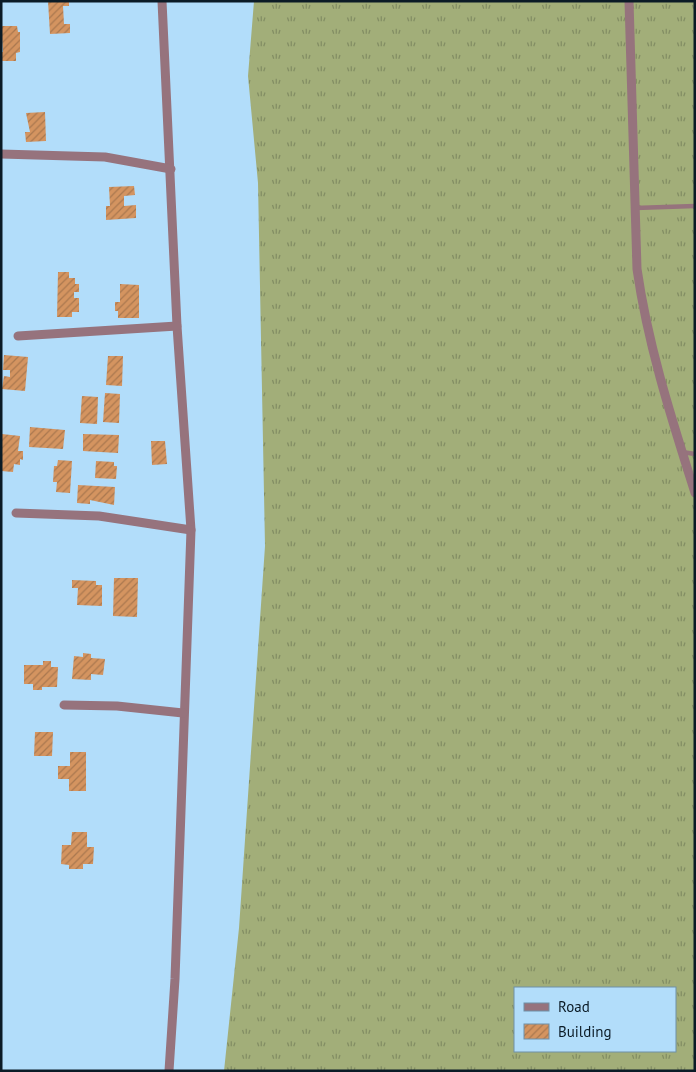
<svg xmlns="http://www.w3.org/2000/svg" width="696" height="1072" font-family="'PT Sans',sans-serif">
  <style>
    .grass { fill: url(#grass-tufts); fill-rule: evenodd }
    .building { fill: url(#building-hatch) }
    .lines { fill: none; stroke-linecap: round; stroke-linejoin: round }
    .lane { stroke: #96737d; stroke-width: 4.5 }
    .street { stroke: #96737d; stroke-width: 9 }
  </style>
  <defs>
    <pattern id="grass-tufts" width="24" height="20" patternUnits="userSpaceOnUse" patternTransform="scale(1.25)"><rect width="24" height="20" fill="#a2ae79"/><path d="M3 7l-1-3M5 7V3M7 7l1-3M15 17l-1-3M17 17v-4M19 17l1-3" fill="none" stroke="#828d63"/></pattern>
    <pattern id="building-hatch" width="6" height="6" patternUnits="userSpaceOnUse" patternTransform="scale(1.25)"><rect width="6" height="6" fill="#d49460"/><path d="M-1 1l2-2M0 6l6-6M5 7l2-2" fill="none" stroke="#aa784f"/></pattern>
  </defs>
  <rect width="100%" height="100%" fill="#b2ddfa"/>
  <path class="grass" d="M 254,1 L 695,1 L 695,1071 L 224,1071 L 239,928 L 265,546 L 258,183 L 248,76 ZM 515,988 L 675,988 L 675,1051 L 515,1051 Z"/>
  <g class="building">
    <path d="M 48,1 L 69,1 L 69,6 L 63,6 L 64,24 L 70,24 L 70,33 L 50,34 Z"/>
    <path d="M 1,26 L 17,26 L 18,32 L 20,32 L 20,52 L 16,53 L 16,61 L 1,61 L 1,52 L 3,52 Z"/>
    <path d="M 45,112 L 46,141 L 26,142 L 25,132 L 30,132 L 26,113 Z"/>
    <path d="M 134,186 L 135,195 L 124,196 L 124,206 L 136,205 L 136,218 L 106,220 L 106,206 L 110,206 L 109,187 Z"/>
    <path d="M 58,272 L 69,272 L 69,278 L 75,278 L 75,284 L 79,284 L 79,292 L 74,292 L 74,298 L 79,298 L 79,312 L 72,312 L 72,317 L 57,317 Z"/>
    <path d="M 120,284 L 139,285 L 139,318 L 118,318 L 118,311 L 115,311 L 115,302 L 120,302 Z"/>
    <path d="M 4,355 L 28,357 L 25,391 L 2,389 L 4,376 L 10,377 L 10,370 L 3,370 Z"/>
    <path d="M 108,356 L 123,356 L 122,386 L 106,385 Z"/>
    <path d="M 105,393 L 120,394 L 119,423 L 103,422 Z"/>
    <path d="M 82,396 L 98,397 L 97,424 L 80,423 Z"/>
    <path d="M 30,427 L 65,430 L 63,449 L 29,447 Z"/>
    <path d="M 2,434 L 20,436 L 18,451 L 23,451 L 23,460 L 20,459 L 20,465 L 14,464 L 13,472 L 1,471 Z"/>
    <path d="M 83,434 L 119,435 L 118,453 L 83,451 Z"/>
    <path d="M 151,441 L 165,441 L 167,464 L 152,465 Z"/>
    <path d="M 58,460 L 72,461 L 70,493 L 56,492 L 57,482 L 53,482 L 54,466 L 57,466 Z"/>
    <path d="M 96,461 L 114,462 L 114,466 L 117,466 L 116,479 L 95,478 Z"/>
    <path d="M 78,485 L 115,487 L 114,505 L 90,500 L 90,504 L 77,503 Z"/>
    <path d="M 114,578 L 138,578 L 137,617 L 113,616 Z"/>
    <path d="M 72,580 L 96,581 L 96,585 L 102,585 L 102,606 L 77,605 L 78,588 L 72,588 Z"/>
    <path d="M 83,653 L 91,654 L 91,658 L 105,659 L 103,675 L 91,674 L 91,680 L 72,679 L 74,656 L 83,657 Z"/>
    <path d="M 43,661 L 51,661 L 51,667 L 58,667 L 57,687 L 42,687 L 42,690 L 33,690 L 33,684 L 24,684 L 24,665 L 43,665 Z"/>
    <path d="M 35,732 L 53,732 L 52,756 L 34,756 Z"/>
    <path d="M 70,752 L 86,752 L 86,791 L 69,791 L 69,779 L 58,779 L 58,766 L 70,766 Z"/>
    <path d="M 72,832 L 87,832 L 87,847 L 94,847 L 93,864 L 83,864 L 83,869 L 69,869 L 69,865 L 61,864 L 62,845 L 71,845 Z"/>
  </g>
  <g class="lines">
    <g class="lane">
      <path d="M 635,208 L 695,206"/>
      <path d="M 682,452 L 695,454"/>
    </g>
    <g class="street">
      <path d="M 162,1 L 177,326 L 191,530 L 175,979 L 169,1071"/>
      <path d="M 629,1 L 637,269 C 648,346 672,420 695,493"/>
      <path d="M 1,154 L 105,157 L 171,169"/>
      <path d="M 18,336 L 177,326"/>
      <path d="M 16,513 L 99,516 L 191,530"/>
      <path d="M 64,705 L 117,706 L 183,713"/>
    </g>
  </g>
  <rect width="696" height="1072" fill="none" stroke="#0b1b26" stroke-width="5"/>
  <rect x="514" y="987" width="162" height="65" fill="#b2ddfa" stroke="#6f8fa5"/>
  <rect x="524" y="1003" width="25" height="8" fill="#96737d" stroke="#6f8fa5"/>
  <text x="558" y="1012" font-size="15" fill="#0b1b26">Road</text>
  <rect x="524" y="1024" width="25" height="15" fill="url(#building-hatch)" stroke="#6f8fa5"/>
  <text x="558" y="1037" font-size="15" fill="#0b1b26">Building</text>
</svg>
